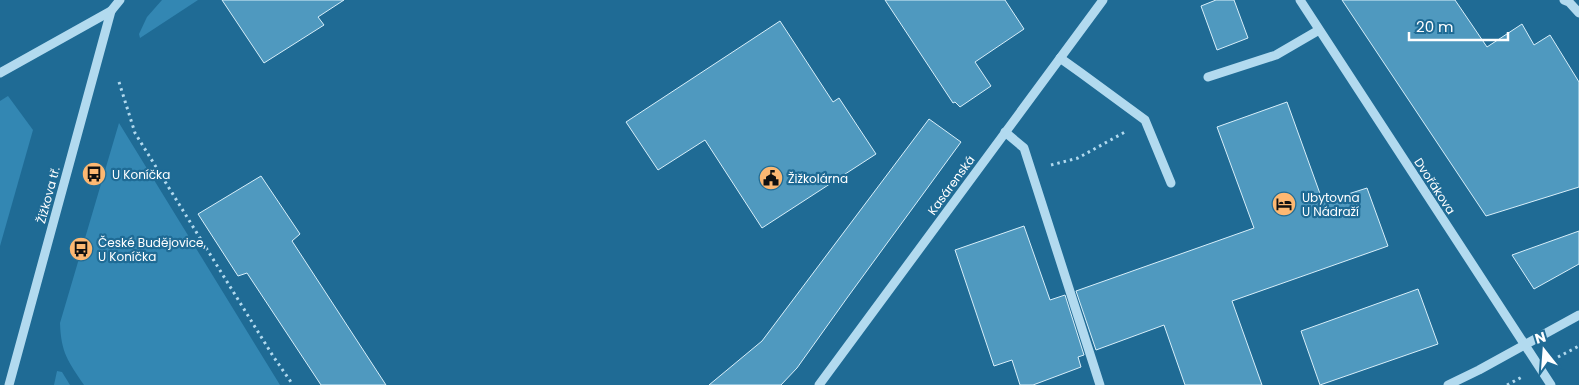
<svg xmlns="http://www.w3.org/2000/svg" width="1579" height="385" font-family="Poppins,sans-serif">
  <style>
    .green { fill: #3387b3 }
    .building { fill: #4f99bf; stroke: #d8effa }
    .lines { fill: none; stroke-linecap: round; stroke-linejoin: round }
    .path { stroke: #b2daef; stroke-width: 3; stroke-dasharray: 2.5 4; stroke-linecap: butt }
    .minor { stroke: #b2daef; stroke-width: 9 }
    .labels { text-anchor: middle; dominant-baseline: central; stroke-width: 4.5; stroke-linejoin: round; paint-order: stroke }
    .poi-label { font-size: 12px; fill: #fff; stroke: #1f6b95; text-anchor: start }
    .street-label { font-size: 12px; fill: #fff; stroke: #1f6b95 }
  </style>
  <rect width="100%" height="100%" fill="#1f6b95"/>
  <g class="green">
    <path d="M 162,0 L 198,0 L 140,38 L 139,34 L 147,17 Z"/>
    <path d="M 8,96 L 33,130 L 0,246 L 0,101 Z"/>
    <path d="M 119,123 L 280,385 L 84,385 C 68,361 61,353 60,323 Z"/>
    <path d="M 57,371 L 62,372 L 70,385 L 54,385 Z"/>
  </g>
  <g class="building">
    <path d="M 222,0 L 344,0 L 318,17 L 324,25 L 264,63 Z"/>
    <path d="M 885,0 L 1005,0 L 1024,29 L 975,62 L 991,86 L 960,107 L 955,102 L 953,103 Z"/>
    <path d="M 1216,0 L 1234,0 L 1248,38 L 1217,50 L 1201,6 Z"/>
    <path d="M 1342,0 L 1455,0 L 1487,47 L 1522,24 L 1534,45 L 1550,35 L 1579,82 L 1579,187 L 1486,216 Z"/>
    <path d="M 780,21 L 833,102 L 839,98 L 876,154 L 762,228 L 705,140 L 658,170 L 626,122 Z"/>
    <path d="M 1287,102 L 1323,202 L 1367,188 L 1388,246 L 1232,301 L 1262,385 L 1185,385 L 1164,325 L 1096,350 L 1076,291 L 1254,228 L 1217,127 Z"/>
    <path d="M 929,119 L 961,142 L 847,298 L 797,368 L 781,385 L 709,385 L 762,341 Z"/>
    <path d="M 261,176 L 300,234 L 292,241 L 386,385 L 321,385 L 247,273 L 238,276 L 198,214 Z"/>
    <path d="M 1024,226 L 1050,300 L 1065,295 L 1084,355 L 1078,357 L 1081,367 L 1033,385 L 1020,385 L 1012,360 L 994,366 L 955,250 Z"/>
    <path d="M 1579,231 L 1579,264 L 1534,289 L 1512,255 Z"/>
    <path d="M 1418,289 L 1438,344 L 1320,385 L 1301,331 Z"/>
  </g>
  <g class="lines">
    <g class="path">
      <path d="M 119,82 L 135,133 L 273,356 L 293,385"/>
      <path d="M 1051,165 L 1078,158 L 1125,132"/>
      <path d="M 1558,357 L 1579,346"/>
      <path d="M 1507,385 L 1522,377"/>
    </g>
    <g class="minor">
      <path d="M 1300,0 L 1551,385"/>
      <path d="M 1564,0 L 1569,2 L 1579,13"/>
      <path d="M 1060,58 L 1081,73 L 1145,120 L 1171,183"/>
      <path d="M 0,73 L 111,11 L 120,0"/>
      <path d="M 1208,77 L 1276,55 L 1319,30"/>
      <path d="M 1005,132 L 1024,148 L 1100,385"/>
      <path d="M 9,385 L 111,11"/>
      <path d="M 819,385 L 1103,0"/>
      <path d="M 1448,385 L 1479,370 L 1579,315"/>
    </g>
  </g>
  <defs>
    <g id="bus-disc" transform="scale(1.25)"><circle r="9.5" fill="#fdb872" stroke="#1f6b95"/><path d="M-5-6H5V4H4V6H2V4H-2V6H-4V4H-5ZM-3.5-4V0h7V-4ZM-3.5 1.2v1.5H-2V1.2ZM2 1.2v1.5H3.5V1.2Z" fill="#111"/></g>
    <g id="civic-disc" transform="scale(1.25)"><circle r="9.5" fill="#fdb872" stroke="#1f6b95"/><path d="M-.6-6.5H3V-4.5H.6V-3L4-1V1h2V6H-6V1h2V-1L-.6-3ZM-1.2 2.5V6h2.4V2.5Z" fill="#111"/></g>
    <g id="hotel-disc" transform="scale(1.25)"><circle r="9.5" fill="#fdb872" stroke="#1f6b95"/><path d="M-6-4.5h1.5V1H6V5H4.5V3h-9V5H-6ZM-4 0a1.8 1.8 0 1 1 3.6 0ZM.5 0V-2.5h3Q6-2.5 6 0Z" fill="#111"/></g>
  </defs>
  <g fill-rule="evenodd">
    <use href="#bus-disc" x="94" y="174"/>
    <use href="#civic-disc" x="771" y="178"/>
    <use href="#hotel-disc" x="1284" y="204"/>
    <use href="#bus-disc" x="81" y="249"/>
  </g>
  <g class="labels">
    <g class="poi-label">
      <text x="112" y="174">U Koníčka</text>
      <text x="788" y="178">Žižkolárna</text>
      <text x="1302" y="197">Ubytovna<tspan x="1302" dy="14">U Nádraží</tspan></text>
      <text x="98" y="242">České Budějovice,<tspan x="98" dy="14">U Koníčka</tspan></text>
    </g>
    <g class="street-label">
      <text transform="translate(951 185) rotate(-54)">Kasárenská</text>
      <text transform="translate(1435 186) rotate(57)">Dvořákova</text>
      <text transform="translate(48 195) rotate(-75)">Žižkova tř.</text>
    </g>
  </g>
  <g transform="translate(1544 350) rotate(343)" stroke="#1f6b95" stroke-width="4" paint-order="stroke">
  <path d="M0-4L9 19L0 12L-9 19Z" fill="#ffffff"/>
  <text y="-8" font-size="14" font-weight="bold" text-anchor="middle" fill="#ffffff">N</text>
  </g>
  <path d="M1409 32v8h99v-8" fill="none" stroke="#ffffff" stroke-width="2.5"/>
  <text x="1416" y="32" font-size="15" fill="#ffffff" stroke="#1f6b95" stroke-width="4" paint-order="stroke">20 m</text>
</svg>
